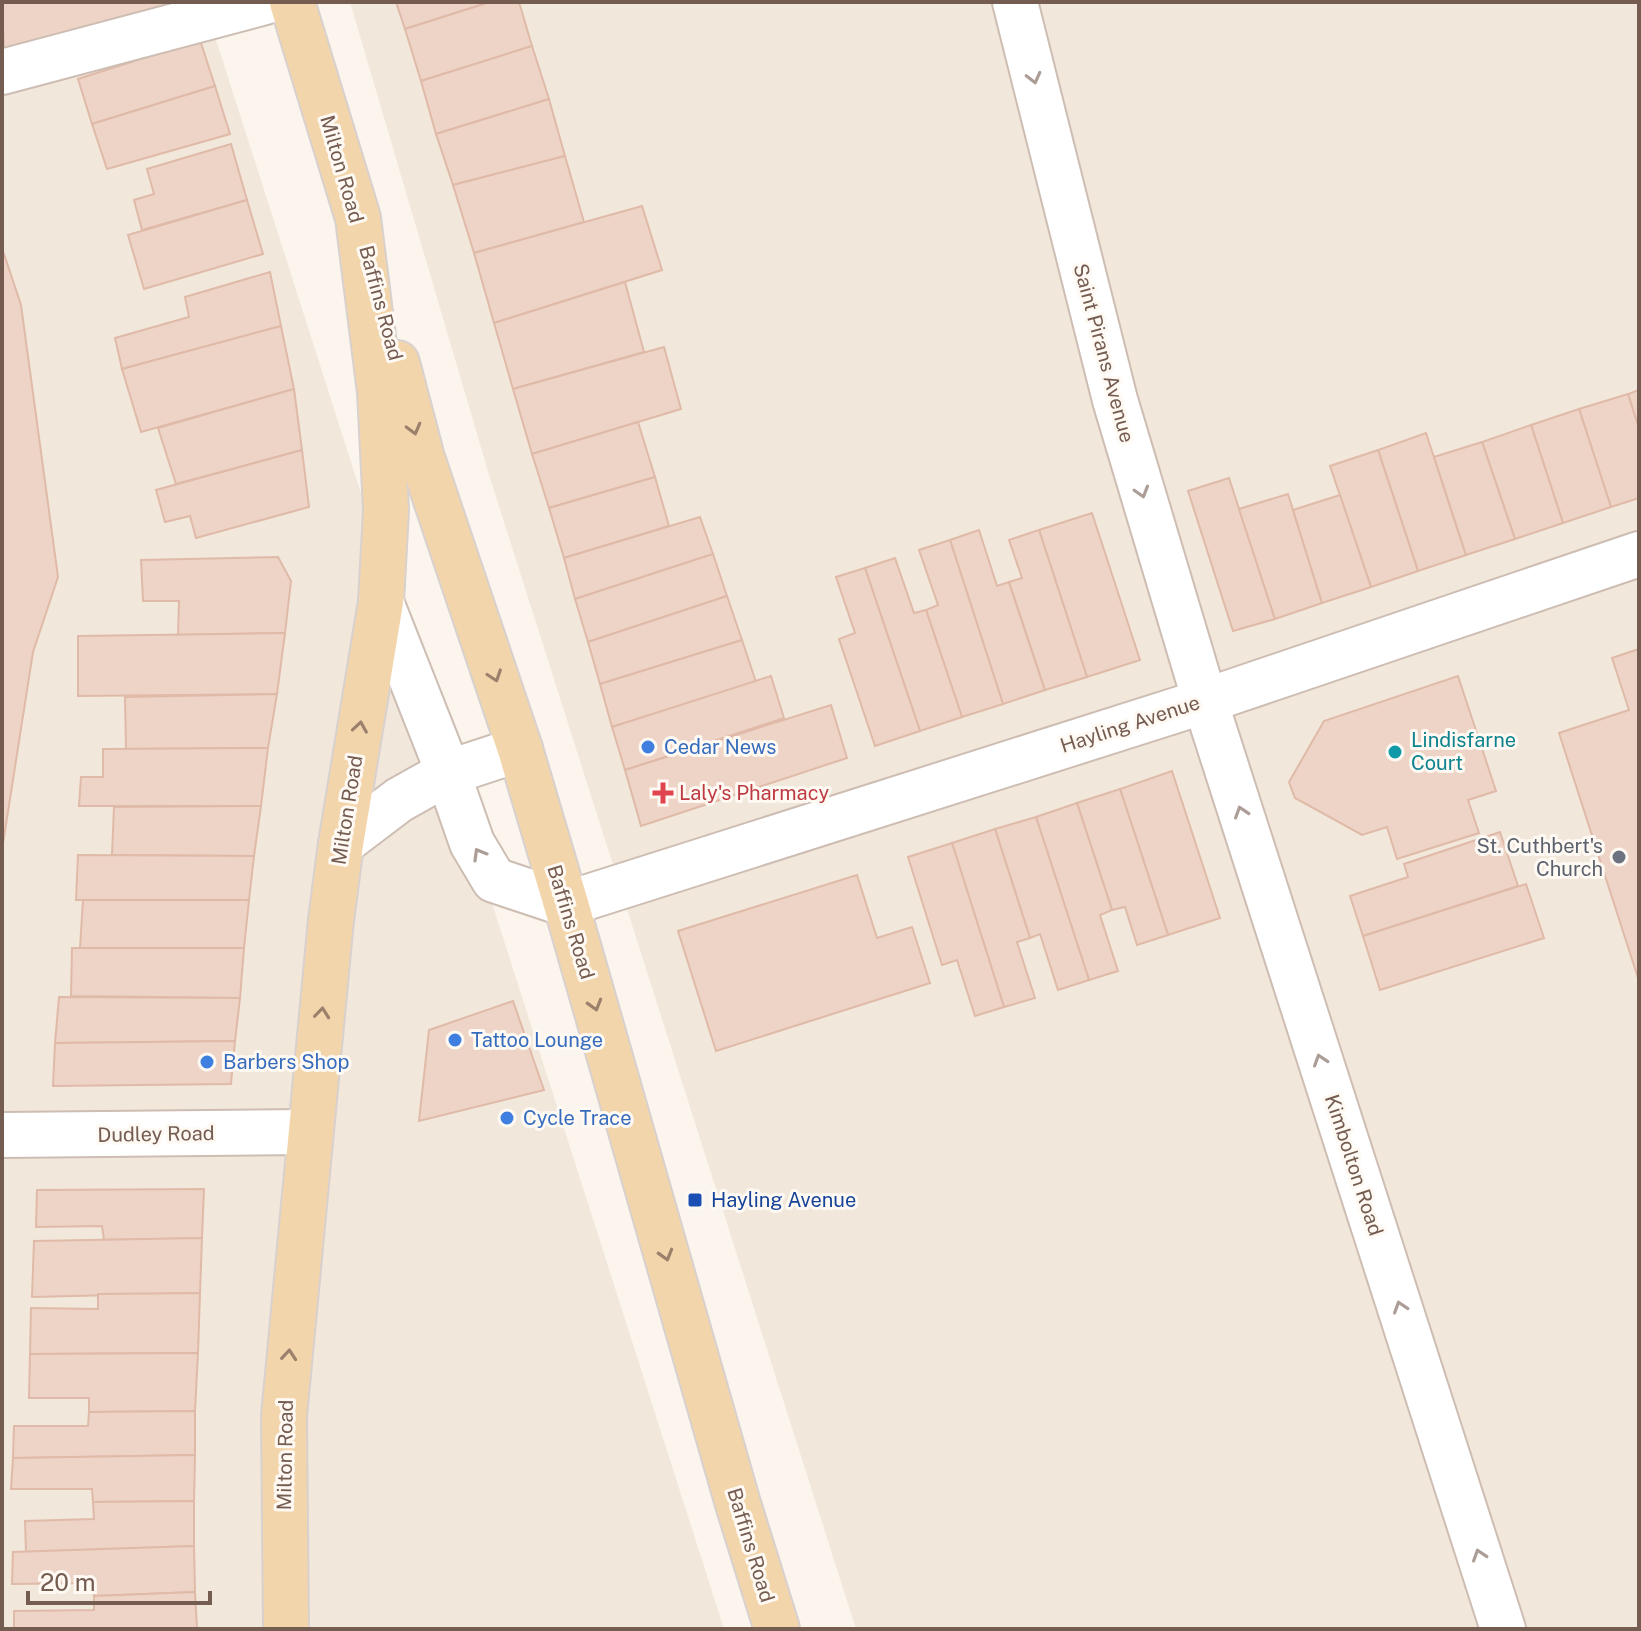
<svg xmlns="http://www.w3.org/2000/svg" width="1641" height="1631" font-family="'Public Sans',sans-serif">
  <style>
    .residential { fill: #f2e7db }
    .building { fill: #eed4c6; stroke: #e0baa8; stroke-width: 2 }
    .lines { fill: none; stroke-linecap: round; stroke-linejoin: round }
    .minor-casing { stroke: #cdbdb3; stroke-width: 48 }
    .major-casing { stroke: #d8d1ce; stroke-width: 48 }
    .minor { stroke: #fff; stroke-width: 44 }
    .major { stroke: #f3d5ac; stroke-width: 44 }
    .oneway { stroke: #ac9d97 }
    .oneway2 { stroke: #9b806c }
    .shop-dot { fill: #3f7fe0; stroke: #fef9f3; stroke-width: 3 }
    .culture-dot { fill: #0f9aa8; stroke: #fef9f3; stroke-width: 3 }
    .health-dot { fill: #e0444e; stroke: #fef9f3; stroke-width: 3 }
    .worship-dot { fill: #6b7280; stroke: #fef9f3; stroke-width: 3 }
    .transit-dot { fill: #1a4fb4; stroke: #fef9f3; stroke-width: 3 }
    .labels { text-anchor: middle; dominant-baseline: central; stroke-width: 6; stroke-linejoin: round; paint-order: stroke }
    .street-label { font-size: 20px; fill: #755c51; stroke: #fef9f3 }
    .culture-label { font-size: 20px; fill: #0d838f; stroke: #fef9f3; text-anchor: start }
    .shop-label { font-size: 20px; fill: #366cbe; stroke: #fef9f3; text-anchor: start }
    .health-label { font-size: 20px; fill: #be3a42; stroke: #fef9f3; text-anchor: start }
    .worship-label { font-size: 20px; fill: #5b616d; stroke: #fef9f3; text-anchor: end }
    .transit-label { font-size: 20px; fill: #164399; stroke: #fef9f3; text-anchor: start }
  </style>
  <rect width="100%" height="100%" fill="#fbf5ed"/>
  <g class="residential">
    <path d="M 2,2 L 204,2 L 724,1629 L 2,1629 L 2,850 L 33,652 L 58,577 L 21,305 L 2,248 Z"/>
    <path d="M 350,2 L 1639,2 L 1639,1629 L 856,1629 L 490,478 Z"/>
  </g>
  <g class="building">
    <path d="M 2,2 L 175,2 L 176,6 L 4,51 Z"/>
    <path d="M 396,2 L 490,2 L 405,29 Z"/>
    <path d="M 490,2 L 519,2 L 532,46 L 421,81 L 405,29 Z"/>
    <path d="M 200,40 L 215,86 L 92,124 L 78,79 Z"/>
    <path d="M 532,46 L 549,99 L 436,134 L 421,81 Z"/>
    <path d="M 215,86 L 230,134 L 107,169 L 92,124 Z"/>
    <path d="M 549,99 L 565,156 L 453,185 L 436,134 Z"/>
    <path d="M 231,144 L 247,200 L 142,230 L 134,200 L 154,194 L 147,169 Z"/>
    <path d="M 565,156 L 584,222 L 474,253 L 453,185 Z"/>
    <path d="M 247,200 L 263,254 L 144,289 L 128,235 Z"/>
    <path d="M 642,206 L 662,270 L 494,323 L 474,253 Z"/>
    <path d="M 2,248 L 21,305 L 58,577 L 33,652 L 2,850 Z"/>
    <path d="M 270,272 L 281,326 L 122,369 L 115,338 L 189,317 L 185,297 Z"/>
    <path d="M 625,282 L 644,352 L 513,389 L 494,323 Z"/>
    <path d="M 281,326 L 294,389 L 141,432 L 122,369 Z"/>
    <path d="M 664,347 L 681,409 L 532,454 L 513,389 Z"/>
    <path d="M 294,389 L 302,450 L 176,484 L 158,428 Z"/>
    <path d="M 1639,390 L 1639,429 L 1628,394 Z"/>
    <path d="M 1628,394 L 1639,429 L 1639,498 L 1611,507 L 1579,409 Z"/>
    <path d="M 1579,409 L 1611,507 L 1563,523 L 1531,425 Z"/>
    <path d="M 638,422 L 655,477 L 549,508 L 532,454 Z"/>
    <path d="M 1531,425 L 1563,523 L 1515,539 L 1482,442 Z"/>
    <path d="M 1426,433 L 1466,555 L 1418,571 L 1378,450 Z"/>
    <path d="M 1482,442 L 1515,539 L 1466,555 L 1434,457 Z"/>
    <path d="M 302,450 L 309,507 L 196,538 L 190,516 L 165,522 L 156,490 Z"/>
    <path d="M 1378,450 L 1418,571 L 1371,587 L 1330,466 Z"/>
    <path d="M 655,477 L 669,526 L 564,558 L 549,508 Z"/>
    <path d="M 1229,478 L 1275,619 L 1233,631 L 1188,491 Z"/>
    <path d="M 1288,494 L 1322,603 L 1275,619 L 1239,509 Z"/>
    <path d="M 1340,495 L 1371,587 L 1322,603 L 1293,510 Z"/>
    <path d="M 1092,513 L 1140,660 L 1087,677 L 1039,530 Z"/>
    <path d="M 700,517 L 713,554 L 575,599 L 564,558 Z"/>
    <path d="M 979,530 L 997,586 L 1009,582 L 1045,690 L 1003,704 L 950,540 Z"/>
    <path d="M 1039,530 L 1087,677 L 1045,690 L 1009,582 L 1022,578 L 1009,540 Z"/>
    <path d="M 950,540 L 1003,704 L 962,717 L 926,610 L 938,605 L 919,550 Z"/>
    <path d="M 713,554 L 727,596 L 588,642 L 575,599 Z"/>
    <path d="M 278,557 L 291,581 L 285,633 L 178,635 L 179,601 L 143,601 L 141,560 Z"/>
    <path d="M 895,558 L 914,613 L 926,610 L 962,717 L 920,731 L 865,568 Z"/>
    <path d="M 865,568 L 920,731 L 875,746 L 839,639 L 855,633 L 836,577 Z"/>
    <path d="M 727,596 L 742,640 L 600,684 L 588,642 Z"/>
    <path d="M 285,633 L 277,694 L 78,696 L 78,636 Z"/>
    <path d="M 742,640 L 756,682 L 612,727 L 600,684 Z"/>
    <path d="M 1639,649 L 1639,981 L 1559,733 L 1629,710 L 1612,658 Z"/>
    <path d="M 771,676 L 784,718 L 625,770 L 612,727 Z"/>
    <path d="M 1458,676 L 1496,791 L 1468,800 L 1479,833 L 1397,859 L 1387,827 L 1362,835 L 1295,798 L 1289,782 L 1324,721 Z"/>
    <path d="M 277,694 L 268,748 L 126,749 L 125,697 Z"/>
    <path d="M 831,705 L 847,758 L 641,826 L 625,770 Z"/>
    <path d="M 268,748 L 261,806 L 79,806 L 81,777 L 103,777 L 103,749 Z"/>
    <path d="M 1172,771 L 1220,918 L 1168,935 L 1120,789 Z"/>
    <path d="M 1120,789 L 1168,935 L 1137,945 L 1125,907 L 1112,910 L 1077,803 Z"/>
    <path d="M 1077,803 L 1112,910 L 1100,915 L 1118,971 L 1089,980 L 1036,817 Z"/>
    <path d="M 261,806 L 254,856 L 112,855 L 114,807 Z"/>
    <path d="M 1036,817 L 1089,980 L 1058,990 L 1040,934 L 1030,938 L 995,829 Z"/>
    <path d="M 995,829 L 1030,938 L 1017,942 L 1035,998 L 1004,1007 L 952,843 Z"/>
    <path d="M 1500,832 L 1518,886 L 1363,936 L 1350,896 L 1408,877 L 1404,864 Z"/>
    <path d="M 952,843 L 1004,1007 L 975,1016 L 957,960 L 942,965 L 908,857 Z"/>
    <path d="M 78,855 L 254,856 L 249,900 L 76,900 Z"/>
    <path d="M 857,875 L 877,938 L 912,927 L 930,983 L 716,1051 L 678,931 Z"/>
    <path d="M 1526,884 L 1544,938 L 1380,990 L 1363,936 Z"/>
    <path d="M 83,900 L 249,900 L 244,948 L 80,948 Z"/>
    <path d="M 72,948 L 244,948 L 240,998 L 71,996 Z"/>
    <path d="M 59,997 L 240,998 L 235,1041 L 55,1043 Z"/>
    <path d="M 513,1001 L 544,1090 L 419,1121 L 429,1030 Z"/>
    <path d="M 235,1041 L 231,1084 L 53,1086 L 55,1043 Z"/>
    <path d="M 204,1189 L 202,1238 L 104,1240 L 102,1226 L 36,1227 L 37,1190 Z"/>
    <path d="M 202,1238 L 200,1293 L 32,1297 L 34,1241 Z"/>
    <path d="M 200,1293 L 198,1353 L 30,1354 L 31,1308 L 98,1309 L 98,1294 Z"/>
    <path d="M 198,1353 L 195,1411 L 89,1412 L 89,1398 L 29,1398 L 30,1354 Z"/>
    <path d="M 195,1411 L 195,1455 L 13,1458 L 14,1426 L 88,1426 L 89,1412 Z"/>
    <path d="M 195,1455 L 194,1501 L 93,1502 L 92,1489 L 11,1489 L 13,1458 Z"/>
    <path d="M 194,1501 L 194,1546 L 26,1552 L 25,1521 L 94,1519 L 93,1502 Z"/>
    <path d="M 194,1546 L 195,1592 L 94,1596 L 93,1583 L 12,1584 L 13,1552 Z"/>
    <path d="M 195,1592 L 197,1629 L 14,1629 L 14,1611 L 94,1610 L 94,1596 Z"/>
  </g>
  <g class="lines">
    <g class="minor-casing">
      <g id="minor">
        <path d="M 1015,2 L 1115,400 L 1205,701 L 1503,1629"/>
        <path d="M 2,72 L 265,2"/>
        <path d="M 381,602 L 441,754 L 472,843 L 494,880 L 566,904 L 1205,701 L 1639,554"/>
        <path d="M 341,844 L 399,800 L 447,773 L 520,749"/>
        <path d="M 2,1135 L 310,1132"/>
      </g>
    </g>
    <g class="major-casing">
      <g id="major">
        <path d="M 397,363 L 422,458 L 520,749 L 566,904 L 738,1504 L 777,1629"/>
        <path d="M 286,1629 L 284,1416 L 331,920 L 341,844 L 381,602 L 386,510 L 380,392 L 358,218 L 292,2"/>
      </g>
    </g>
    <use href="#minor" class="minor"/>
    <use href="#major" class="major"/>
  </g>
  <defs><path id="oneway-chevron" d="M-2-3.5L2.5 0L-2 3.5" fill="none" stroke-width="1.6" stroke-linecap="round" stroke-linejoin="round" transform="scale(2)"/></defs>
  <g class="oneway">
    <use href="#oneway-chevron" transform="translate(1034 78) rotate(76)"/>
    <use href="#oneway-chevron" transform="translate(1142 492) rotate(73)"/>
    <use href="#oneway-chevron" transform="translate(1241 812) rotate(-108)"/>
    <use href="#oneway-chevron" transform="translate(479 854) rotate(-120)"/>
    <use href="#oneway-chevron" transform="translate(1320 1060) rotate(-108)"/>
    <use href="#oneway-chevron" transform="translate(1400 1307) rotate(-108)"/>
    <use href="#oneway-chevron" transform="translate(1479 1555) rotate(-108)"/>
  </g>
  <g class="oneway2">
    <use href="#oneway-chevron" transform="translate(414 429) rotate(75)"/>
    <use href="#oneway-chevron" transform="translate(495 676) rotate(71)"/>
    <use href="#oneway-chevron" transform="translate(360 727) rotate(-81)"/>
    <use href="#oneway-chevron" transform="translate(595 1005) rotate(74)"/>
    <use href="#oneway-chevron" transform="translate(322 1013) rotate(-84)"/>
    <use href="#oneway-chevron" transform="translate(666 1255) rotate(74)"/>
    <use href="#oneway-chevron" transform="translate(289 1355) rotate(-85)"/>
  </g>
  <g class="shop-dot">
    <circle cx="648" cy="747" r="8"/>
    <circle cx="455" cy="1040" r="8"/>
    <circle cx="207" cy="1062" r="8"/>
    <circle cx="507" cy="1118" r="8"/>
  </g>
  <circle class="culture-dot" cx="1395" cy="752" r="8"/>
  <path class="health-dot" d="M659 781h8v8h8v8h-8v8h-8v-8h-8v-8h8z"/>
  <circle class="worship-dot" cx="1619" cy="857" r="8"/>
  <rect class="transit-dot" x="687" y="1192" width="16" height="16" rx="4"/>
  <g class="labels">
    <g class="street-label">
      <text transform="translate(342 169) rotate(74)">Milton Road</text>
      <text transform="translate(381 303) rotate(75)">Baffins Road</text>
      <text transform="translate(1104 353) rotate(75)">Saint Pirans Avenue</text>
      <text transform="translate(1130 724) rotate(-18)">Hayling Avenue</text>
      <text transform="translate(347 810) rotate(-81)">Milton Road</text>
      <text transform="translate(571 922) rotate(73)">Baffins Road</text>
      <text transform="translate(156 1134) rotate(-1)">Dudley Road</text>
      <text transform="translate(1354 1165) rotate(72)">Kimbolton Road</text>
      <text transform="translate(285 1455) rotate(-89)">Milton Road</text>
      <text transform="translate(751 1545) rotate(73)">Baffins Road</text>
    </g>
    <g class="culture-label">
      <text x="1411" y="740">Lindisfarne<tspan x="1411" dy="23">Court</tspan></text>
    </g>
    <g class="shop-label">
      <text x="664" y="747">Cedar News</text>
      <text x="471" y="1040">Tattoo Lounge</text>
      <text x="223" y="1062">Barbers Shop</text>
      <text x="523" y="1118">Cycle Trace</text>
    </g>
    <g class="health-label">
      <text x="679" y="793">Laly's Pharmacy</text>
    </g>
    <g class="worship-label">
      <text x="1603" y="846">St. Cuthbert's<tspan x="1603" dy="23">Church</tspan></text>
    </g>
    <g class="transit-label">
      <text x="711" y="1200">Hayling Avenue</text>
    </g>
  </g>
  <rect width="1641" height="1631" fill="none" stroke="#755c51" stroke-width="8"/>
  <path d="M28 1591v12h182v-12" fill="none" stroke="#755c51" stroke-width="4"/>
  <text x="40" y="1591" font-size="24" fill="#755c51" stroke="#fef9f3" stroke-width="6" paint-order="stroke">20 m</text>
</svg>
